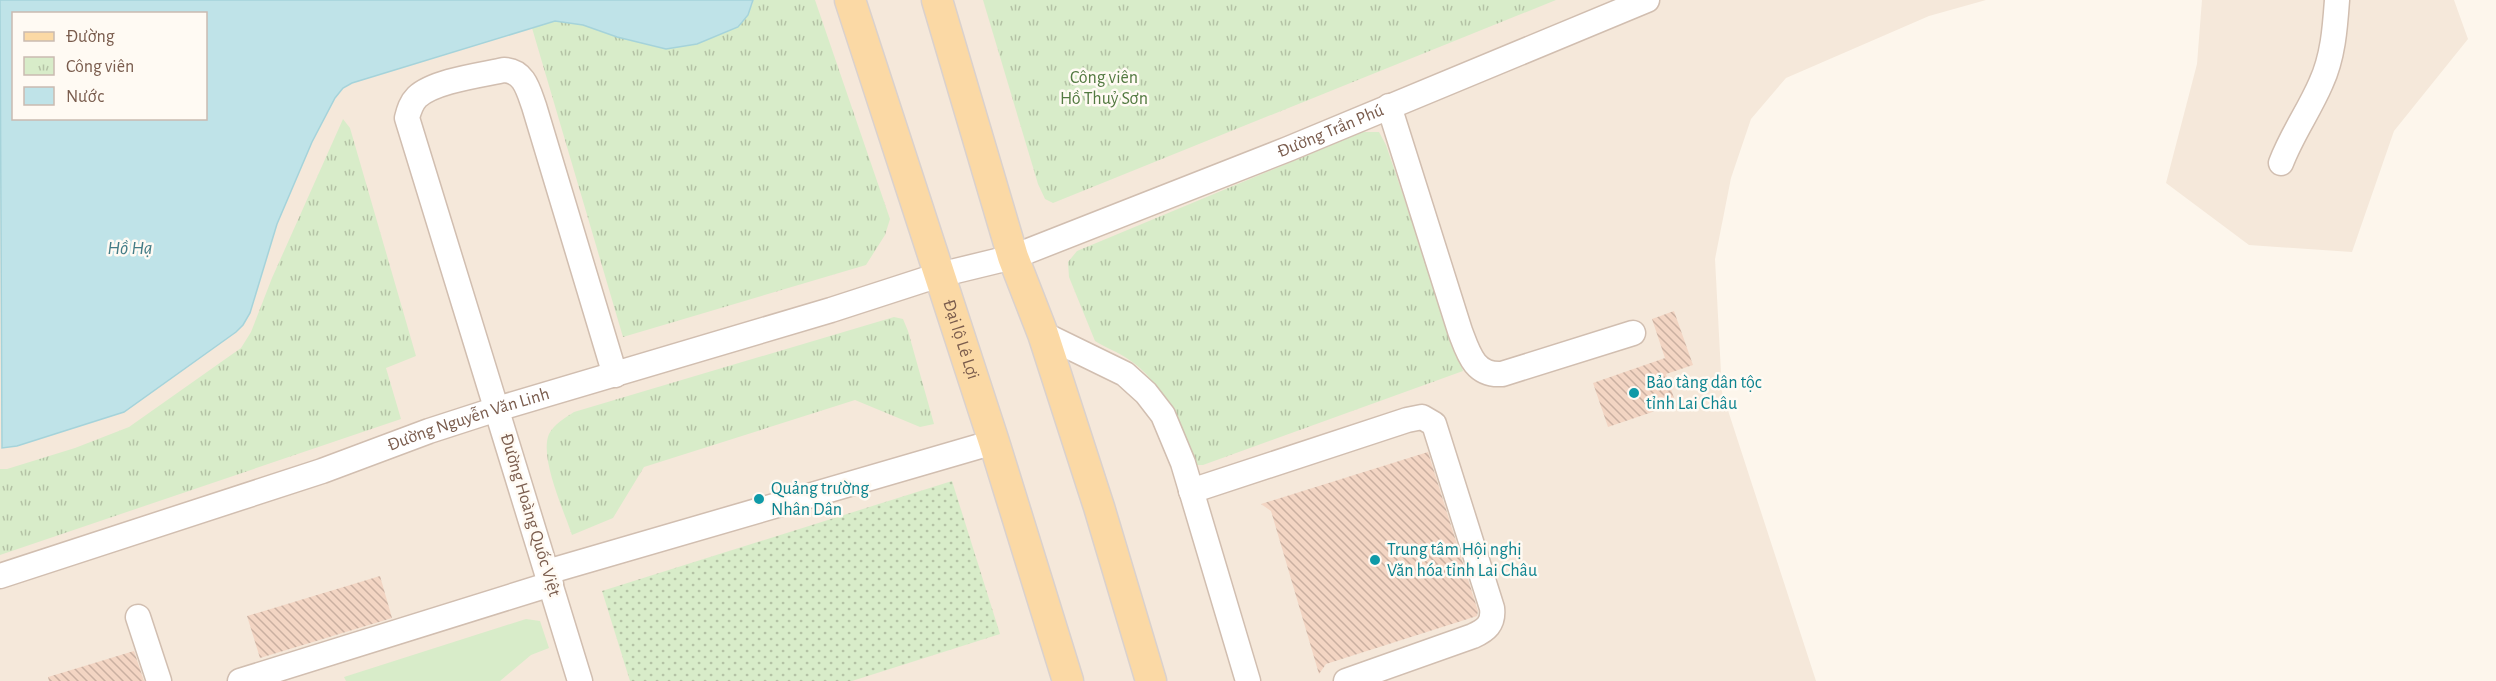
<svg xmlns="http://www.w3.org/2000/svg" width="2496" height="681" font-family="'Alegreya Sans',sans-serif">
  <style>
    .residential { fill: #f5e8da; fill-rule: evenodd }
    .grass { fill: url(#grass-dots) }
    .park { fill: url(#park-tufts) }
    .garden { fill: #d8ecc9 }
    .water { fill: #bfe3e8; stroke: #a5d3da; stroke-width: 1.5; fill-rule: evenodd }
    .building { fill: url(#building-back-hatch) }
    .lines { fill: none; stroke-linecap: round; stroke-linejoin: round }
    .minor-casing { stroke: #d1beb0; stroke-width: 27 }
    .major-casing { stroke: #dad1cd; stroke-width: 33 }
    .minor { stroke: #fff; stroke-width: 24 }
    .major { stroke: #fbd9a5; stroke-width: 30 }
    .culture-dot { fill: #0f9aa8; stroke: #fffaf3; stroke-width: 2 }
    .labels { text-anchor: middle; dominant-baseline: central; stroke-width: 5; stroke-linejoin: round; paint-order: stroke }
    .park-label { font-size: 18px; fill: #537a41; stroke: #fffaf3 }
    .street-label { font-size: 18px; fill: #7a5c4d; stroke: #fffaf3 }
    .culture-label { font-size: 18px; fill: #0d838f; stroke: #fffaf3; text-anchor: start }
    .water-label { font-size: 20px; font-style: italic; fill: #437c86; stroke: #fffaf3 }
  </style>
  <defs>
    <pattern id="grass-dots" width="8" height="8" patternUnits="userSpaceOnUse" patternTransform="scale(1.5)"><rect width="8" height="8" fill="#d8ecc9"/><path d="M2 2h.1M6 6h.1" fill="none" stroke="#b4c2a5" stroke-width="1.8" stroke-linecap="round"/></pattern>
    <pattern id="park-tufts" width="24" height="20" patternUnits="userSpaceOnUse" patternTransform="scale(1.5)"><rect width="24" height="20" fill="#d8ecc9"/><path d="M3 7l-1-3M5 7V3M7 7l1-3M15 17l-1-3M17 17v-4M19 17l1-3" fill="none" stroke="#b4c2a5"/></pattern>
    <pattern id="building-back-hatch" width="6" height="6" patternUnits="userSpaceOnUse" patternTransform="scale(1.5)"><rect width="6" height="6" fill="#f3d5c3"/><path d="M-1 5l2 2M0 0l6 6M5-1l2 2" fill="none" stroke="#cab0a1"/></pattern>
  </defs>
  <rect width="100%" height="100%" fill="#fdf6ec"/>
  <g class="residential">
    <path d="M 0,0 L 1986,0 L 1929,16 L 1786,78 L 1751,119 L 1731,178 L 1715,259 L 1722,392 L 1816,681 L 0,681 ZM 14,14 L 206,14 L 206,118 L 14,118 Z"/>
    <path d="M 2202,0 L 2454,0 L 2468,39 L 2394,131 L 2352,252 L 2249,245 L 2166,183 L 2197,64 Z"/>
  </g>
  <path class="grass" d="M 952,481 L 1000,634 L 852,681 L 630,681 L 602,591 Z"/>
  <g class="park">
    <path d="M 753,0 L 815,0 L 890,219 L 885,235 L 866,265 L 623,337 L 532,28 L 555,21 L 583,25 L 617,37 L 752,6 Z"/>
    <path d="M 983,0 L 1556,0 L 1053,203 L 1045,199 L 1038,184 Z"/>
    <path d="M 343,119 L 350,128 L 416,356 L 386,368 L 401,419 L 0,555 L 0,469 L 7,469 L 75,448 L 129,427 L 241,348 L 251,332 L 272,278 Z"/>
    <path d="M 1363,132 L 1379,132 L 1386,145 L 1463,371 L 1203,465 L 1195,465 C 1182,427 1163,382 1128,359 C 1118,352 1106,348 1095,341 L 1069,277 L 1068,262 L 1077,251 Z"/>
    <path d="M 894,317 L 903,319 L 908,331 L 934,424 L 920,427 L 855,400 L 644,467 L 613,518 L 572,535 C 564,511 539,457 549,434 C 554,424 565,418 574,412 Z"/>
  </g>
  <path class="garden" d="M 526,619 L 540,621 L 549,648 L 531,655 L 500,681 L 346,681 L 344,677 Z"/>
  <path class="water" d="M 0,0 L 753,0 L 748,15 L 738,27 L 697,44 L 666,49 L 617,37 L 583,25 L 555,21 L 352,83 L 343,88 L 335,98 L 312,142 L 277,224 L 250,313 L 243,325 L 236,332 L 124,412 L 17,446 L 2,448 ZM 14,14 L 206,14 L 206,118 L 14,118 Z"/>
  <g class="building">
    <path d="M 1674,311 L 1693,365 L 1666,374 L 1676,404 L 1608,427 L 1593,383 L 1665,358 L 1652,319 Z"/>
    <path d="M 1428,452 L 1478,611 L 1477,616 L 1326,664 L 1319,674 L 1271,511 L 1261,504 Z"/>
    <path d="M 380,576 L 392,618 L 260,658 L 247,616 Z"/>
    <path d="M 134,651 L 144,681 L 49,681 L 48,677 Z"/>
  </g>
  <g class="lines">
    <g class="minor-casing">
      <g id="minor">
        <path d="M 1389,106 L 1460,331 C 1468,352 1474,376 1502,374 L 1633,333"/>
        <path d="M 2281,163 C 2292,134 2309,111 2321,83 C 2333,57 2335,28 2337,0"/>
        <path d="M 1043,334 L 1125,374 L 1146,393 L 1163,415 L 1183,463 L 1248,681"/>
        <path d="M 1191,491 L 1407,420 L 1422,417 L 1434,424 L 1492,608 C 1494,624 1486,630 1473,636 L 1346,681"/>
        <path d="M 547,572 L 994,442"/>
        <path id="s1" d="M 0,576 L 322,471 L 429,431 L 497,409 L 831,310 L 939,275 L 1013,257 L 1288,149 L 1647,0"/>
        <path d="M 138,617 L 159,681"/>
        <path d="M 240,681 L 551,584"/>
        <path d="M 580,681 L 407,118 C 409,110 411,103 417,97 C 434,81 481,75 504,70 C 524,71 528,89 534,106 L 615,375"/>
      </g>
    </g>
    <g class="major-casing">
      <g id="major">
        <path id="s2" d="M 850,0 L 994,442 L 1068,681"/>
        <path d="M 937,0 L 1013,257 L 1043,334 L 1099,507 L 1151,681"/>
      </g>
    </g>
    <use href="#minor" class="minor"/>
    <use href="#major" class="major"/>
  </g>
  <g class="culture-dot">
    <circle cx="1634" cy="393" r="6"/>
    <circle cx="759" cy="499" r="6"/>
    <circle cx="1375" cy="560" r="6"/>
  </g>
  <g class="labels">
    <g class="park-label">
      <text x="1104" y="78">Công viên<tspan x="1104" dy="21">Hồ Thuỷ Sơn</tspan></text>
    </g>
    <g class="street-label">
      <text stroke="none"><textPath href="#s1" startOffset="1404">Đường Trần Phú</textPath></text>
      <text stroke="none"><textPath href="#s2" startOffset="357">Đại lộ Lê Lợi</textPath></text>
      <text stroke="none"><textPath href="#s1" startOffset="494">Đường Nguyễn Văn Linh</textPath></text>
      <text transform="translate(530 515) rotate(73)">Đường Hoàng Quốc Việt</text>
    </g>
    <g class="culture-label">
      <text x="1646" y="383">Bảo tàng dân tộc<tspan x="1646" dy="21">tỉnh Lai Châu</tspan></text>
      <text x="771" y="489">Quảng trường<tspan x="771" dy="21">Nhân Dân</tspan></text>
      <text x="1387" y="550">Trung tâm Hội nghị<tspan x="1387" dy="21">Văn hóa tỉnh Lai Châu</tspan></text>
    </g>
    <g class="water-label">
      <text x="130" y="248">Hồ Hạ</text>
    </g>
  </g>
  <rect x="12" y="12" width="195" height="108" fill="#fffaf3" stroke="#cabbb1" stroke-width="1.5"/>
  <rect x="24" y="32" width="30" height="9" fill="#fbd9a5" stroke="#cabbb1" stroke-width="1.5"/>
  <text x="66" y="42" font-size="18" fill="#7a5c4d">Đường</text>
  <rect x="24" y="57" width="30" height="18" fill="url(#park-tufts)" stroke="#cabbb1" stroke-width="1.5"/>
  <text x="66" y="72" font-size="18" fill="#7a5c4d">Công viên</text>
  <rect x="24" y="87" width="30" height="18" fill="#bfe3e8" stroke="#cabbb1" stroke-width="1.5"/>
  <text x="66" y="102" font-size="18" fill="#7a5c4d">Nước</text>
</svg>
